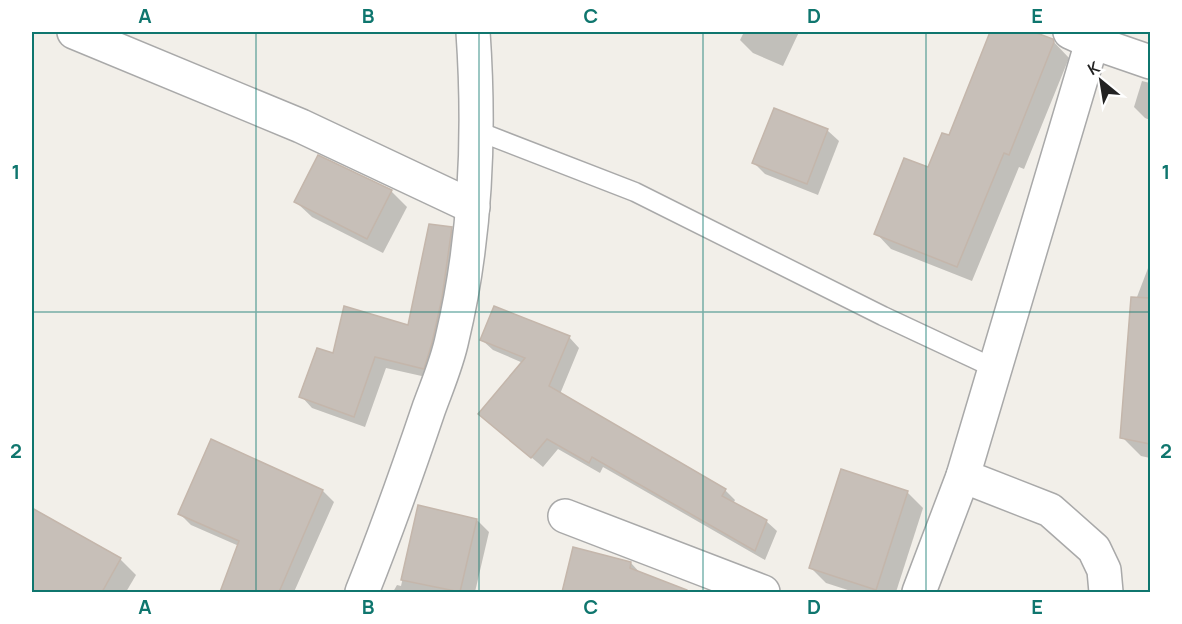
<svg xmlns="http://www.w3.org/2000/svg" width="1182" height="624" font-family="Manrope,sans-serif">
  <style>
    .shadow { fill: #0003 }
    .building { fill: #c7bfb8; stroke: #c4b6ab; stroke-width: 1.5 }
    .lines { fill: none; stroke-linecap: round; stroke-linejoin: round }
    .lane-casing { stroke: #a9a9a9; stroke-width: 21 }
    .street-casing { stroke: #a9a9a9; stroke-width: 36 }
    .lane { stroke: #fff; stroke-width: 18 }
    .street { stroke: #fff; stroke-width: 33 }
    .grid { fill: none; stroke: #0f766e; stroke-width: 1.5; stroke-opacity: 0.55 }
    .neatline { fill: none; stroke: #0f766e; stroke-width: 2 }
    .grid-label { font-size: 20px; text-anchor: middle; font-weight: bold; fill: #0f766e }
  </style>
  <rect width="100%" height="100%" fill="#f2efe9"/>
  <g class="shadow">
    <path d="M 743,32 L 799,32 L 783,66 L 753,53 L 740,40 L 744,32 Z"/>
    <path d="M 992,32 L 1030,32 L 1052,40 L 1069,58 L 1024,169 L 1019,167 L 972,281 L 891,249 L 876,233 L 929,169 L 949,137 Z"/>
    <path d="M 1142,81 L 1150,83 L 1150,120 L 1145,118 L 1134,107 Z"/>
    <path d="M 827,130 L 839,141 L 818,195 L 765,174 L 754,163 Z"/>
    <path d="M 391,191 L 407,207 L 383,253 L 312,217 L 296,202 Z"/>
    <path d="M 451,228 L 462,240 L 435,379 L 386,368 L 365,427 L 312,408 L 301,396 L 334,355 L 409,327 Z"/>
    <path d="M 1150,263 L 1150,458 L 1141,456 L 1122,437 L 1132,310 Z"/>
    <path d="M 569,337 L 579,348 L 560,394 L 725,490 L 735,500 L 733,504 L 766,521 L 777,531 L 765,560 L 603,467 L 600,473 L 558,449 L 543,467 L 491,424 L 523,363 L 493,350 L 482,340 Z"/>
    <path d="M 212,441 L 323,491 L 334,502 L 294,592 L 222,592 L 239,546 L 191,525 L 180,514 Z"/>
    <path d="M 907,492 L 923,508 L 896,592 L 854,592 L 826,583 L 811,568 Z"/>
    <path d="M 419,507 L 477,520 L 489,532 L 475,592 L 393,592 L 397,585 L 401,586 Z"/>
    <path d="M 32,510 L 120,559 L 136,575 L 126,592 L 32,592 Z"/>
    <path d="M 574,548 L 631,563 L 642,575 L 688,592 L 563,592 Z"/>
  </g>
  <g class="building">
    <path d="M 990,32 L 1034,32 L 1053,39 L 1054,42 L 1009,155 L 1004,153 L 957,267 L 874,234 L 904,158 L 928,167 L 942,133 L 949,135 Z"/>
    <path d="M 774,108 L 828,129 L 807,184 L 752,163 Z"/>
    <path d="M 318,155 L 392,190 L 367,239 L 294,202 Z"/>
    <path d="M 429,224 L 452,227 L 442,298 L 432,343 L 424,369 L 375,357 L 354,417 L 299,397 L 317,348 L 333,353 L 344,306 L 408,325 Z"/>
    <path d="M 1131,297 L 1150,298 L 1150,444 L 1120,438 Z"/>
    <path d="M 494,306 L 570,336 L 549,386 L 726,489 L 722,496 L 767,520 L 755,551 L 592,457 L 589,463 L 547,439 L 531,458 L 478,414 L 525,358 L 480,340 Z"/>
    <path d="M 211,439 L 323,490 L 279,592 L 220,592 L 239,541 L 178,514 Z"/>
    <path d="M 841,469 L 908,491 L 876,590 L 809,568 Z"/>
    <path d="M 418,505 L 477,519 L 460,592 L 401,580 Z"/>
    <path d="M 32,508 L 121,558 L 102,592 L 32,592 Z"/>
    <path d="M 573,547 L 631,562 L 630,568 L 687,590 L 687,592 L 562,592 Z"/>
  </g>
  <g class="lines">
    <g class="lane-casing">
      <path id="lane" d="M 475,130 L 635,192 L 883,316 L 994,368"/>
    </g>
    <g class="street-casing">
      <g id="street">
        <path d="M 74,32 L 301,126 L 473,207"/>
        <path d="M 1070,32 L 1092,42 L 1150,62"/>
        <path d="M 963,476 L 1050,510 L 1094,549 L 1104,570 L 1106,592"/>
        <path d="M 565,516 L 763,592"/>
        <path d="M 362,592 C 386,532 408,470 429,408 C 437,386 447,363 452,339 C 476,239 480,133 473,32"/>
        <path d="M 919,592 L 963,476 L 1095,32"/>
      </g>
    </g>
    <use href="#lane" class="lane"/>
    <use href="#street" class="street"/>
  </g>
  <path class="grid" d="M 256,32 L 256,592M 479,32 L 479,592M 703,32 L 703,592M 926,32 L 926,592M 32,312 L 1150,312"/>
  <rect width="1182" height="624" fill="none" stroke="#ffffff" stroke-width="66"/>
  <g transform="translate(1101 81) rotate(330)" stroke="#ffffff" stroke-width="4.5" paint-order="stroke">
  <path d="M0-4.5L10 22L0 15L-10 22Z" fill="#222222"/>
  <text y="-9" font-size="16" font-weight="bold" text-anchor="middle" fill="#222222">K</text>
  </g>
  <rect x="33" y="33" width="1116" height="558" class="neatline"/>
  <g class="grid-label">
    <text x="145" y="23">A</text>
    <text x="368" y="23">B</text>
    <text x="591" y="23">C</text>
    <text x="814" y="23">D</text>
    <text x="1037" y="23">E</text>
    <text x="16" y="179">1</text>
    <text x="1166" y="179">1</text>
    <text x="16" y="458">2</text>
    <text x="1166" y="458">2</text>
    <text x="145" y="614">A</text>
    <text x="368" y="614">B</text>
    <text x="591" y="614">C</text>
    <text x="814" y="614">D</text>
    <text x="1037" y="614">E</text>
  </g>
</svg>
